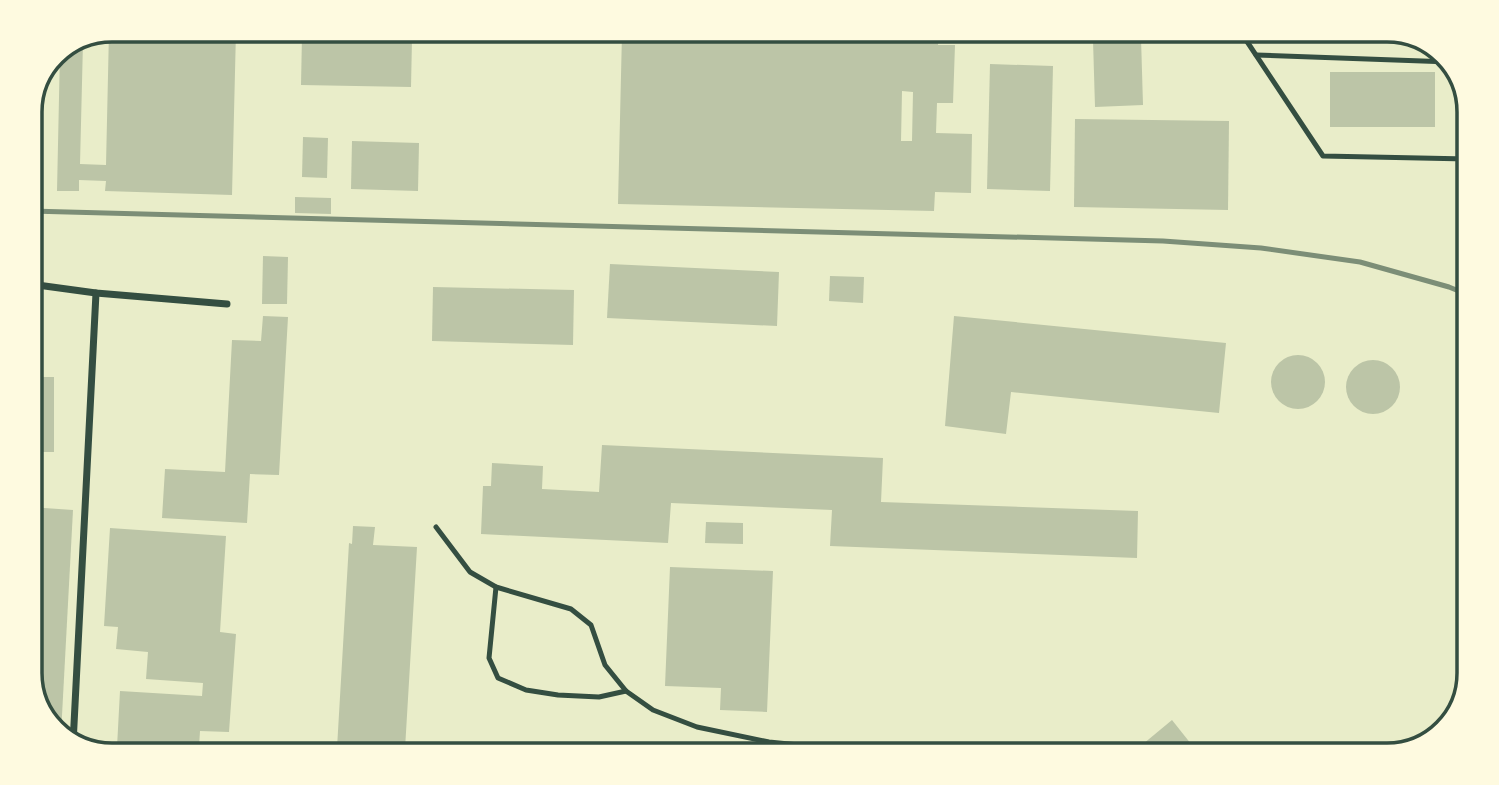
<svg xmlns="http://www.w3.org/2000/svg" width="1499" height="785" font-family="Overpass,sans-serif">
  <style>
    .building { fill: #bcc5a7; fill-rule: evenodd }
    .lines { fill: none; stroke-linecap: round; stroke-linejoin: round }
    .service { stroke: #344e41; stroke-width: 5 }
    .minor { stroke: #344e41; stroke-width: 7 }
    .rail { stroke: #7c8e77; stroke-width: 5 }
    .rim { fill: none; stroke: #344e41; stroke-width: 3.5 }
  </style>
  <rect width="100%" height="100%" fill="#e9edc9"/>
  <g class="building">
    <path d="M 112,30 L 236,31 L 232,195 L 105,191 L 106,181 L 79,180 L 79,191 L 57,191 L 60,51 L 83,42 L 80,164 L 106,165 L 109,31 Z"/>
    <path d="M 622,33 L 939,35 L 938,45 L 955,45 L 953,103 L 937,103 L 936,133 L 972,134 L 971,193 L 935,192 L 934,211 L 618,204 ZM 902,91 L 913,92 L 912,141 L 901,141 Z"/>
    <path d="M 302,36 L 412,39 L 411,87 L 301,85 Z"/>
    <path d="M 1141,38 L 1143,105 L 1095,107 L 1093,40 Z"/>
    <path d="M 990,64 L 1053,66 L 1050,191 L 987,189 Z"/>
    <rect x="1330" y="72" width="105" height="55"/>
    <path d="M 1075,119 L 1229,121 L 1228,210 L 1074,207 Z"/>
    <path d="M 303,137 L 328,138 L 327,178 L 302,177 Z"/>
    <path d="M 352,141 L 419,143 L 418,191 L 351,189 Z"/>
    <path d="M 295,197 L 331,198 L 331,214 L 295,213 Z"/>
    <path d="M 263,256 L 288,257 L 287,304 L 262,304 Z"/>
    <path d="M 610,264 L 779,272 L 777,326 L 607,318 Z"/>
    <path d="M 830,276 L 864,277 L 863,303 L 829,301 Z"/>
    <path d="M 433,287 L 574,290 L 573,345 L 432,341 Z"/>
    <path d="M 263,316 L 288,317 L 279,475 L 250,474 L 247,523 L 162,518 L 165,469 L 225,472 L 232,340 L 261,341 Z"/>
    <path d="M 954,316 L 1226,343 L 1219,413 L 1011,392 L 1006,434 L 945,426 Z"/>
    <circle cx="1298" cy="382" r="27"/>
    <circle cx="1373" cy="387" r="27"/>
    <rect x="38" y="377" width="16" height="75"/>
    <path d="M 602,445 L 883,458 L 881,502 L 1138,511 L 1137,558 L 830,546 L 832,510 L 671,503 L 668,543 L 481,534 L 483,486 L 491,486 L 492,463 L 543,466 L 542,489 L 599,492 Z"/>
    <path d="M 30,507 L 73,510 L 61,734 L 44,719 L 30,679 Z"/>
    <path d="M 706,522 L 743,523 L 743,544 L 705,543 Z"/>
    <path d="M 353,526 L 375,527 L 373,545 L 417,547 L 405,749 L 337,748 L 349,543 L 352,544 Z"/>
    <path d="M 110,528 L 226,536 L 220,632 L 236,634 L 229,732 L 200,731 L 199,747 L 117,747 L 120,691 L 202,696 L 203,683 L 146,679 L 148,652 L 116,649 L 118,627 L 104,626 Z"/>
    <path d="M 670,567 L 773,571 L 767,712 L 720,710 L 721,688 L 665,686 Z"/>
    <path d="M 1172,720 L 1199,754 L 1131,754 Z"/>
  </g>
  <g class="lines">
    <g class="service">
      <path d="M 1244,37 L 1323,156 L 1468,159"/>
      <path d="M 1256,55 L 1450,62"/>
      <path d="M 1467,101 L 1467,159"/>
      <path d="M 436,527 L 470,572 L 496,587 L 571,609 L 591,625 L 605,665 L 626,691 L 653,710 L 697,727 L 769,742 L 868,752"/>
      <path d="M 496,587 L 489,658 L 498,678 L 526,690 L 558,695 L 599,697 L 626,691"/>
    </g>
    <g class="minor">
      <path d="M 30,284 L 96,293 L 227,304"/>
      <path d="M 73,744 L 96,293"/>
    </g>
    <path class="rail" d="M 30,211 L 1163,241 L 1261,248 L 1360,262 L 1449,287 L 1466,294"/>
  </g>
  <path d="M0 0H1499V785H0ZM112 42H1387A70 70 0 0 1 1457 112V673A70 70 0 0 1 1387 743H112A70 70 0 0 1 42 673V112A70 70 0 0 1 112 42Z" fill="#fefae0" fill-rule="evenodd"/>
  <path class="rim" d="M112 42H1387A70 70 0 0 1 1457 112V673A70 70 0 0 1 1387 743H112A70 70 0 0 1 42 673V112A70 70 0 0 1 112 42Z"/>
</svg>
